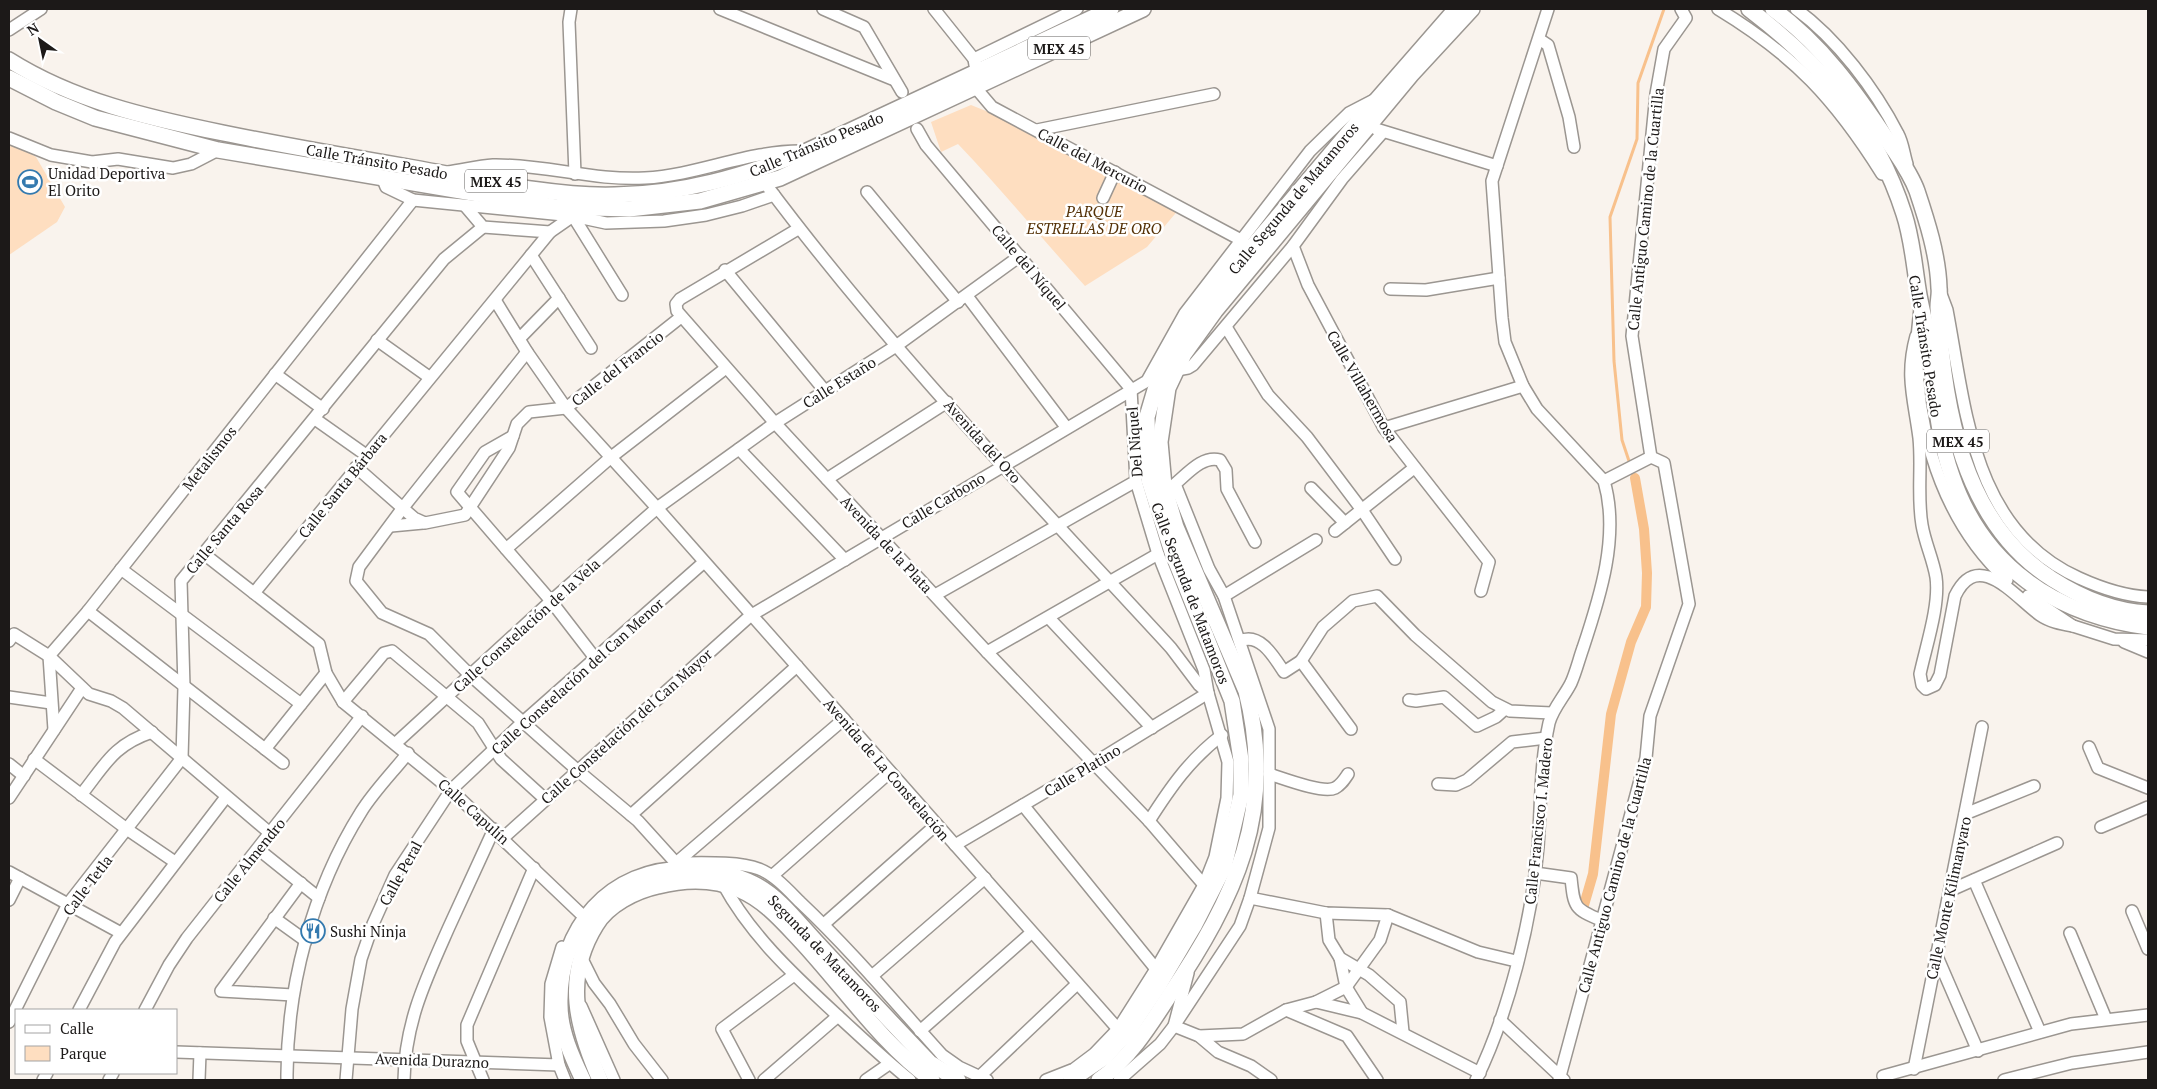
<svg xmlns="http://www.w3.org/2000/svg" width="2157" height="1089" font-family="'PT Serif',serif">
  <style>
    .green { fill: #fedec0 }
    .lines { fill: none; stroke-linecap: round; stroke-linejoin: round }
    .stream { stroke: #f8c18c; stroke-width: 3 }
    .canal { stroke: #f8c18c; stroke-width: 10 }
    .minor-casing { stroke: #9b9691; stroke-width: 14 }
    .major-casing { stroke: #9b9691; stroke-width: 18 }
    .minor { stroke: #fff; stroke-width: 11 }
    .major { stroke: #fff; stroke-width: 15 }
    .labels { text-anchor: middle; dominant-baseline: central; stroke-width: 5; stroke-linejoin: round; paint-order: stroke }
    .shield { fill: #fff; stroke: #605e5d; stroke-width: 1 }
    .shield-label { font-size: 14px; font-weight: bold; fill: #1c1918 }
    .street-label { font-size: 15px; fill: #1c1918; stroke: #fff }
    .poi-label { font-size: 15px; fill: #1c1918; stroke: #fff; text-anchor: start }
    .park-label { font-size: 15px; font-style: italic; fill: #543106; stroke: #fff }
  </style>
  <rect width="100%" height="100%" fill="#f9f3ed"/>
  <g class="green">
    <path d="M 971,105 L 1006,119 L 1180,208 L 1147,247 L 1085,286 C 1042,239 1002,190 958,144 L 941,152 L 931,122 Z"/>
    <path d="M 9,141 L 36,157 L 65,207 L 57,222 L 9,255 Z"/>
  </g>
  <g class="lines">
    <path class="stream" d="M 1629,461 L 1622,440 L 1614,361 L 1610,217 L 1637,139 L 1638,83 L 1664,9"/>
    <path class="canal" d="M 1584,905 L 1593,874 L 1611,714 L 1631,642 L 1646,607 L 1647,573 L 1644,529 L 1635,478"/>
    <g class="minor-casing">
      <g id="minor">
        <path d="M 571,9 L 569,22 L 575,174"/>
        <path d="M 720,9 L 892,79"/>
        <path d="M 823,9 L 864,27 L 902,92"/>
        <path d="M 934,9 L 974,59 L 975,65"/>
        <path d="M 1718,9 C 1794,55 1835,99 1882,174"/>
        <path d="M 1796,9 C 1837,39 1875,89 1898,134 C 1903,143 1904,155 1907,164"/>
        <path d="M 9,30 L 41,9"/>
        <path d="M 1539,39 L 1548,45 L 1569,117 L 1574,147"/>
        <path d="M 974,59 L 1077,9"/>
        <path d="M 975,87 L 992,107 L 1243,241"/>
        <path d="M 917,129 L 926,145 L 1131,389 L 1136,481 L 1158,554 L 1204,670 L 1208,693 L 1228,762 L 1227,798 L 1215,857 L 1204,885 L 1156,969 L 1118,1029 L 1094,1054 L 1074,1069 L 1046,1080"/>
        <path d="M 1376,129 L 1497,166"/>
        <path d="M 1037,130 L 1214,94"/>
        <path d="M 9,138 L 51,155 L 92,162 L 118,159 L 173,168 L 191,164 L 218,150"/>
        <path d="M 448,172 C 463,170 478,166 493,165 C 544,164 594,181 645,178 C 699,175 749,150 803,151"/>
        <path d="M 382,177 L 386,187 L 413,200 L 573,216 L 606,223 L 664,221 L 706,215 L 742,206 L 774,195"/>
        <path d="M 765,183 C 888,348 1032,497 1171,648 L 1199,685 L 1208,693"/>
        <path d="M 867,192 L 958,302"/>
        <path d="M 1103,198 L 1115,172"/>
        <path d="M 466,207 L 483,227 L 550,232"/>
        <path d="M 573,216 L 622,295"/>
        <path d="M 798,229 L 680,299 L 676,304 L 677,311 L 775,423 L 987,652 L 1149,821 L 1204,885"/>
        <path d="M 1293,246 L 1308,285 L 1384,428 L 1489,562 L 1481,591"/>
        <path d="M 531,255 L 591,348"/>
        <path d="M 725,270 L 825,391"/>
        <path d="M 1390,289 L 1426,290 L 1499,278"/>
        <path d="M 1941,294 L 1947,310 C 1966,410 1972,530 2079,578 C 2101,588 2124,596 2148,597"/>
        <path d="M 967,296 L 1066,427"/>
        <path d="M 495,300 L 527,352 L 566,408 L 657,508 L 1118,1029"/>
        <path d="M 1920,308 C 1907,403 1935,514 2007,580"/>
        <path d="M 1226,327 L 1268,395 L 1307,437 L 1362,510 L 1395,559"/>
        <path d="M 1916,336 C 1905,376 1914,399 1919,438 C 1922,467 1917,496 1922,525 C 1925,543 1933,559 1936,577 C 1940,605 1926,646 1920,674 L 1922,685 L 1926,689 L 1935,685 L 1940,675 L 1955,596 C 1978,548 2015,597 2040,615 C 2050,622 2062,624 2073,626"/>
        <path d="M 519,339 L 559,298"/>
        <path d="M 377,340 L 429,377"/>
        <path d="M 527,352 L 402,509 L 359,567 L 356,581 L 382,613 L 429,634 L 470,675 L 577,770 L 638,821 L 676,863 C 698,863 739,861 759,869 C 775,875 788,890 800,902 C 851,950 896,1004 942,1055 L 959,1067 L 987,1080"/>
        <path d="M 1171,371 L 1188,368 L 1193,365 L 1293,246 L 1342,179 L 1383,132"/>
        <path d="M 275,374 L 323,409"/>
        <path d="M 315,419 L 366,455"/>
        <path d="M 1384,428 L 1523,386"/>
        <path d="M 513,436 L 485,452 L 457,492 L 551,601 L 595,658"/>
        <path d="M 739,449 L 845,560"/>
        <path d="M 356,467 L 414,518 L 425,523 L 465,515 L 509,448 L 517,424 L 529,412 L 566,408 L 681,317"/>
        <path d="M 827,479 L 947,402"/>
        <path d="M 1604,481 L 1651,457"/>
        <path d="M 1311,488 L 1345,523"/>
        <path d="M 391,526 L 423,523"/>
        <path d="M 1335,531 L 1414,468"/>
        <path d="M 506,549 L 610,458 L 726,368"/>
        <path d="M 204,554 L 319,644 L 326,673 L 343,702 L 451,790 L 580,913"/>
        <path d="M 121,569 L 301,704"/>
        <path d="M 254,593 L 550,232 L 573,216 L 591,211"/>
        <path d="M 935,595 L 1136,481"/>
        <path d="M 1224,596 L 1316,540"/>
        <path d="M 2028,596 L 2073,626 L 2114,639 L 2148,640"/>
        <path d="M 88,611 L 283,763"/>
        <path d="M 1049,618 L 1152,728"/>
        <path d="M 9,641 L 14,634 L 49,656 L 89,694 L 111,701 L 123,708 L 271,834"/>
        <path d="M 1240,641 C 1260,632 1274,657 1284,672 L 1301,661 L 1351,729"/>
        <path d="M 2124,642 L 2148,652"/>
        <path d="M 987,652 L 1158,554"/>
        <path d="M 1301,661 L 1323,627 L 1353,601 L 1377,596 L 1415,635 L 1492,702 L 1510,711 L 1552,713"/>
        <path d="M 9,697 L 51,703"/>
        <path d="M 1409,700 L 1416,701 L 1444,697 L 1477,726 L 1496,717 L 1505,709"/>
        <path d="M 343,702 L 384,653 L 392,651 L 478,723 L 501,759 L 545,799"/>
        <path d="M 54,730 L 49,656 L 88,611 L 413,200"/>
        <path d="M 396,743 L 551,601 L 657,508 L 775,423 L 896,346 L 1020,256"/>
        <path d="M 2089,747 L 2098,768 L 2148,788"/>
        <path d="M 265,749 L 326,673"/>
        <path d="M 34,759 L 128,830 L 175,862"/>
        <path d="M 9,764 L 24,776"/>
        <path d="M 1269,774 C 1282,778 1323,794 1335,788 C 1341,785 1344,780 1348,774"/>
        <path d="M 1438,784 L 1456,785 L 1467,780 L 1512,742 L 1546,738"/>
        <path d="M 81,795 C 105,765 113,745 152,732"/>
        <path d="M 9,798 L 82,688"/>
        <path d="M 1023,805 L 1156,969"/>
        <path d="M 1965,814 L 2034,786"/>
        <path d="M 631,815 L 797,666"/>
        <path d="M 1149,821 C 1170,788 1190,759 1222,735"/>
        <path d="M 2101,827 L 2148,807"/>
        <path d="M 503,838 L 750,616 L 1147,381 L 1185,313 L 1310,151 L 1349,113 L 1376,99"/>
        <path d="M 955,845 L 1094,763 L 1208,693"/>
        <path d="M 258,849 L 319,898"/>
        <path d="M 677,866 L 676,863 L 844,719"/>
        <path d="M 9,872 L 121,933"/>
        <path d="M 1535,873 L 1571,878 C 1574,907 1574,909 1601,920"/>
        <path d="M 772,876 L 890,772"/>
        <path d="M 1974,880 L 2040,1032"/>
        <path d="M 723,884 C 751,936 795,976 838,1016 C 862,1038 885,1060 910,1080"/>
        <path d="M 1951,890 L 2057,843"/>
        <path d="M 1250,898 L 1326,913 L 1388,915 L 1478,952 L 1516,961"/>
        <path d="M 9,900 L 20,878"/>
        <path d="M 2132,911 L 2148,949"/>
        <path d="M 1326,913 L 1329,940 L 1340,958 L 1369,975 L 1400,1002 L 1403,1032"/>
        <path d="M 274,918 L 306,941"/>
        <path d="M 824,924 L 936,825"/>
        <path d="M 2070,933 L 2106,1019"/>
        <path d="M 1936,954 L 1978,1051"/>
        <path d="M 1340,958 L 1346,987 L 1362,1013"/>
        <path d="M 582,959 L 594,983 L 610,1004 L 634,1044 L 662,1080"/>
        <path d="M 1188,973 L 1174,1026 L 1199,1036 L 1218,1052 L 1251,1066 L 1271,1080"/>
        <path d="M 872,976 L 985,878"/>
        <path d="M 293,995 L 221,991 L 301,883"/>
        <path d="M 1316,1002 L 1346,987 L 1380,940 L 1388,915"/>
        <path d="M 581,1006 L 614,1080"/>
        <path d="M 79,1010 L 115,942 L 226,797"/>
        <path d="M 145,1010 L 169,965 L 187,938 L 362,716"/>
        <path d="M 1286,1010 L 1347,1036 L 1377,1080"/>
        <path d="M 1500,1020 L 1564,1080"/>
        <path d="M 9,1022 L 68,904 L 182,758 L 184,687 L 181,581 L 444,259 L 483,227"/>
        <path d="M 920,1031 L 1031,933"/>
        <path d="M 1199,1036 L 1243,1034 L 1286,1010 L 1316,1002 L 1362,1013 L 1480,1073"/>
        <path d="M 176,1052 L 559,1065 L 550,1017 L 551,984 L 562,947 L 566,948"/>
        <path d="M 559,1065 L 565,1080"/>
        <path d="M 1914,1069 L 1982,727"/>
        <path d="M 1883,1076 L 2071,1024 L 2148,1015"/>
        <path d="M 979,1077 L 1077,984"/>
        <path d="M 43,1080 L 47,1073"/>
        <path d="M 109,1080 L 113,1073"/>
        <path d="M 199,1080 L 200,1053"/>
        <path d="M 287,1080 C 286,989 312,890 361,812 C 374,791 393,772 408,753"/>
        <path d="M 346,1080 L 352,1009 L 361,959 L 373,924 L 395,875 L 451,790 L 523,722 L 703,563"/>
        <path d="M 404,1080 C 405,1022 426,979 449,927 C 464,895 479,862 494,829"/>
        <path d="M 483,1080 L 467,1041 L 467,1025 L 534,868"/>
        <path d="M 749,1080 L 722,1029 L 794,975"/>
        <path d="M 764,1080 L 838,1016"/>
        <path d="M 866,1080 L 889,1064"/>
        <path d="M 1119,1080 L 1160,1044 L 1174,1026 L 1240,926 L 1250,898 L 1269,828 L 1269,729 L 1224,596 L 1209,569 L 1175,484 C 1188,473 1203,455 1220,460 L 1226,470 L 1227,489 L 1255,542"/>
        <path d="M 1476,1080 C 1508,1015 1532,920 1538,847 C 1541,805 1540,764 1549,723 C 1553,708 1564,697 1571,683 C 1576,672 1579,659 1583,648 C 1600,597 1620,535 1604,481 L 1537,409 L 1523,386 L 1505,342 L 1502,318 L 1492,181 L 1548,9"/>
        <path d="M 1559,1080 L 1646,758 L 1650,716 L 1689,604 L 1664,463 L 1651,457 L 1632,336 L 1656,94 L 1664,49 L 1686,18 L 1681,9"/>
        <path d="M 2004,1080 L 2072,1063 L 2148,1052"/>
      </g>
    </g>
    <g class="major-casing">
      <g id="major">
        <path d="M 1749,9 C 1821,64 1876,126 1904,214 C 1912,238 1914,264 1918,289 C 1920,303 1924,317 1927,331 C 1935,380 1935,429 1952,476 C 1983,567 2056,615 2148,627"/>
        <path d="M 1773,9 C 1822,45 1855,91 1888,141 C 1899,158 1910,172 1917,191 C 1927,221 1938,255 1939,288 C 1940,294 1938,300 1938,307 C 1943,405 1962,522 2052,579 C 2080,597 2114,611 2148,613"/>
        <path d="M 9,60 C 74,101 149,118 223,133 C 286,146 350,157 414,168 C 476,179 552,197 615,195 C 682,194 744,176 807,151 L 1111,9"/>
        <path d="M 9,78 L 56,102 L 95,118 L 218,150 L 555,207 L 629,209 L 700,201 L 780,178 L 1143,9"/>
        <path d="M 583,1080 C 572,1057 560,1031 560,1005 C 558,928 610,868 688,869 C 712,869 732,873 754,884 C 780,897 799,924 819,945 C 856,985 893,1024 930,1063 L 958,1080"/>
        <path d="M 600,1080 C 577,1028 563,978 596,925 C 608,905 635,891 658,886 C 685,879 713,878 740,890 C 764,900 782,921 800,940 C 843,986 881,1043 932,1080"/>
        <path d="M 1071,1080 L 1105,1057 L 1127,1033 L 1159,985 L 1194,926 L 1224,867 L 1241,795 L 1241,760 L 1232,701 L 1172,552 L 1149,480 L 1147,417 L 1155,390 L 1178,340 L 1203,305 L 1360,119 L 1456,9"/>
        <path d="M 1099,1080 C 1129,1059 1149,1027 1169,996 C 1235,898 1277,811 1246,691 L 1176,527 L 1164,486 L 1160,442 L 1168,388 L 1184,354 L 1215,311 L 1411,75 L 1472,9"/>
      </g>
    </g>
    <use href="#minor" class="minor"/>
    <use href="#major" class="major"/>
  </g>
  <defs>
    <g id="stadium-ring" transform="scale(1.25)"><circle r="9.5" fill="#fff" stroke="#347aaf" stroke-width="1.5"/><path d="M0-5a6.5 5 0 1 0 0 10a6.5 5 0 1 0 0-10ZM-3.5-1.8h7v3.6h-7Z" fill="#347aaf"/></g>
    <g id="restaurant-ring" transform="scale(1.25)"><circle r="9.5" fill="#fff" stroke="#347aaf" stroke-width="1.5"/><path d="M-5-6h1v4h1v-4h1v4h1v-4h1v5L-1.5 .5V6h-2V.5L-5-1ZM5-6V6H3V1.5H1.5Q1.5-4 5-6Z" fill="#347aaf"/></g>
  </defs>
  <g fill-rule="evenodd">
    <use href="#stadium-ring" x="30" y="182"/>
    <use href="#restaurant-ring" x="313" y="931"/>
  </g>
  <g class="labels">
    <g class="shield">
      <rect x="1028" y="36.5" width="62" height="23" rx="4"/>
      <rect x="465" y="169.5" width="62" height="23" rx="4"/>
      <rect x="1927" y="429.5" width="62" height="23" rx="4"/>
    </g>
    <g class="shield-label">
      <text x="1059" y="48">MEX 45</text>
      <text x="496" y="181">MEX 45</text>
      <text x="1958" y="441">MEX 45</text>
    </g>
    <g class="street-label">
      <text transform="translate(816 144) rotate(-23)">Calle Tránsito Pesado</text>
      <text transform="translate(1093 160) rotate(28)">Calle del Mercurio</text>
      <text transform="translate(377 161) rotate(10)">Calle Tránsito Pesado</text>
      <text transform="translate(1293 198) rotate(-50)">Calle Segunda de Matamoros</text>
      <text transform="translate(1645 209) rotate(-84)">Calle Antiguo Camino de la Cuartilla</text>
      <text transform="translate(1029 267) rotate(50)">Calle del Níquel</text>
      <text transform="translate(1926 346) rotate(81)">Calle Tránsito Pesado</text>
      <text transform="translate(617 368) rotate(-38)">Calle del Francio</text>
      <text transform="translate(839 382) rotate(-32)">Calle Estaño</text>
      <text transform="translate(1363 386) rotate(60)">Calle Villahermosa</text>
      <text transform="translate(983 441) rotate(48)">Avenida del Oro</text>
      <text transform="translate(1134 442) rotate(-94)">Del Niquel</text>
      <text transform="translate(209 458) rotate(-52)">Metalismos</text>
      <text transform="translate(342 485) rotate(-51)">Calle Santa Bárbara</text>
      <text transform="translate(943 500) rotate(-31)">Calle Carbono</text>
      <text transform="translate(224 529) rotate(-50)">Calle Santa Rosa</text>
      <text transform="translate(887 544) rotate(47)">Avenida de la Plata</text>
      <text transform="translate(1191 593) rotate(69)">Calle Segunda de Matamoros</text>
      <text transform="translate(526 625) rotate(-42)">Calle Constelación de la Vela</text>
      <text transform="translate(577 676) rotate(-42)">Calle Constelación del Can Menor</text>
      <text transform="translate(626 726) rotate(-42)">Calle Constelación del Can Mayor</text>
      <text transform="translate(887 769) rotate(49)">Avenida de La Constelación</text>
      <text transform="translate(1082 770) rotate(-31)">Calle Platino</text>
      <text transform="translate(474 811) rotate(42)">Calle Capulín</text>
      <text transform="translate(1538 821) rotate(-84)">Calle Francisco I. Madero</text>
      <text transform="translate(249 860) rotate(-51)">Calle Almendro</text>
      <text transform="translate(400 873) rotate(-61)">Calle Peral</text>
      <text transform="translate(1614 875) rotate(-75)">Calle Antiguo Camino de la Cuartilla</text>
      <text transform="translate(87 885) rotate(-53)">Calle Tetla</text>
      <text transform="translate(1948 898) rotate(-78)">Calle Monte Kilimanyaro</text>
      <text transform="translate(825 953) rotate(46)">Segunda de Matamoros</text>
      <text transform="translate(432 1060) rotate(2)">Avenida Durazno</text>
    </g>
    <g class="poi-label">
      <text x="48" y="173">Unidad Deportiva<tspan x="48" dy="17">El Orito</tspan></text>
      <text x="330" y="931">Sushi Ninja</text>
    </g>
    <g class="park-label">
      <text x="1094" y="211">PARQUE<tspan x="1094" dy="17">ESTRELLAS DE ORO</tspan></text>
    </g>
  </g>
  <rect width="2157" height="1089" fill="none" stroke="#1c1918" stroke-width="20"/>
  <rect x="15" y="1009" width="162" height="65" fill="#ffffff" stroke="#a4a3a3"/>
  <rect x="25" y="1025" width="25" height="8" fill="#ffffff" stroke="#a4a3a3"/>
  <text x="60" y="1034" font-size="15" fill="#1c1918">Calle</text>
  <rect x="25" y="1046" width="25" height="15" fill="#fedec0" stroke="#a4a3a3"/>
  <text x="60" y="1059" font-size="15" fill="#1c1918">Parque</text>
  <g transform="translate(40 40) rotate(327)" stroke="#ffffff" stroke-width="4" paint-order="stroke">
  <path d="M0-4L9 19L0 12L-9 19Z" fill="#1c1918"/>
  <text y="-8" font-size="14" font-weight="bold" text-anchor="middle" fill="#1c1918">N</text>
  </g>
</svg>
